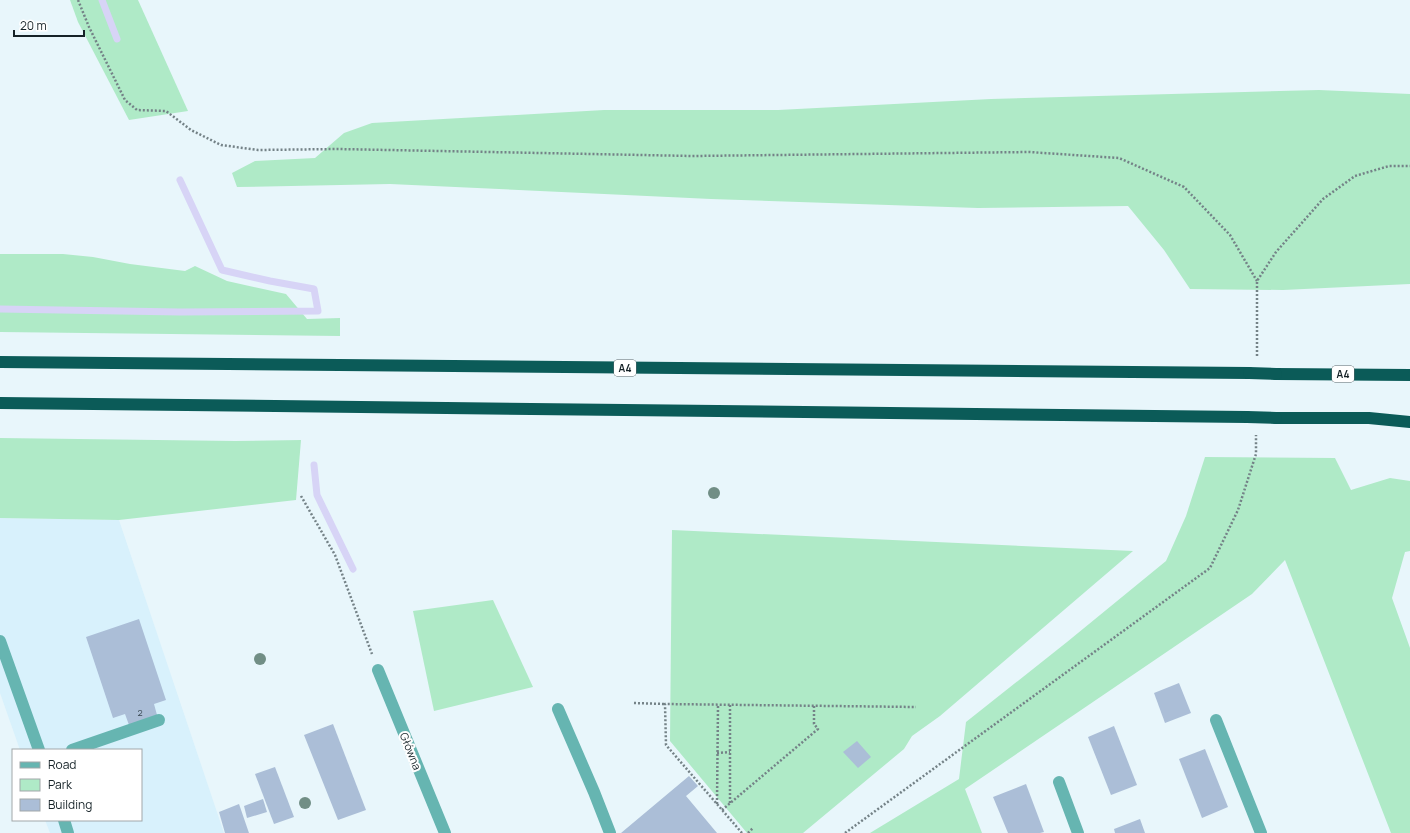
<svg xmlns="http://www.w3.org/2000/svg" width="1410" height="833" font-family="Manrope,sans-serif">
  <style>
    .built { fill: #d8f1fc }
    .green { fill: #afeac7 }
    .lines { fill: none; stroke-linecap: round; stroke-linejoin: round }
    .stream { stroke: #d7d4f6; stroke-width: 7 }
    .building { fill: #abbed7 }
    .path { stroke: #748287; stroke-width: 2.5; stroke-dasharray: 2 2; stroke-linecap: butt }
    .minor { stroke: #66b5b1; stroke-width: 12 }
    .highway { stroke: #0b5b58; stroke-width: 12 }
    .highway-bridge { stroke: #0b5b58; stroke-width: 12 }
    .tree { fill: #718e85 }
    .labels { text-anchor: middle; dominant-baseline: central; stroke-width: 4; stroke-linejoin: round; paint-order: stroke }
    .number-label { font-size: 9px; fill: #3a4953 }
    .shield { fill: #fff; stroke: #5b6468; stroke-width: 1 }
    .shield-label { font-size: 10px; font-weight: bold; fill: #152227 }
    .street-label { font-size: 11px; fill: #152227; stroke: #fff }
  </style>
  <rect width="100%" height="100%" fill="#e8f6fb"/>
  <path class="built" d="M 0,518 L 119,520 L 224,833 L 50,833 L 45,820 L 141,820 L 141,750 L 20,750 L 0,693 Z"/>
  <g class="green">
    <path d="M 70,0 L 138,0 L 188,111 L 129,120 L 78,22 Z"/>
    <path d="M 1319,90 L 1410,94 L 1410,284 L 1283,290 L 1190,289 L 1164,250 L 1128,206 L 978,208 L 711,199 L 390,184 L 237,187 L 232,173 L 255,161 L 315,158 L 344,133 L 372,123 L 604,110 L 778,110 L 991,99 Z"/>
    <path d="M 0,254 L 63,254 L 93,257 L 130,264 L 185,271 L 195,266 L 227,281 L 286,294 L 307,319 L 340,318 L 340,336 L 0,332 Z"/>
    <path d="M 0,438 L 235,441 L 301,440 L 296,500 L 119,520 L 0,518 Z"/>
    <path d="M 1205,457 L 1335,458 L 1351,490 L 1390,478 L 1410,481 L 1410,551 L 1405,552 L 1392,598 L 1410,648 L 1410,833 L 1391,833 L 1285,560 L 1252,594 L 965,789 L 982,833 L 870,833 L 959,779 L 966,722 L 1067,642 L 1166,561 L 1186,516 Z"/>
    <path d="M 672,530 L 1133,551 L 940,716 L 912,736 L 904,749 L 803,833 L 747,833 L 670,741 Z"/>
    <path d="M 493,600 L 533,687 L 434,711 L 413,611 Z"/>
  </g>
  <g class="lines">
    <g class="stream">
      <path d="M 102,0 L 117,39"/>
      <path d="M 0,309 L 180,312 L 318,311 L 314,289 L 270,281 L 222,270 L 180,180"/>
      <path d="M 314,465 L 317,495 L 353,569"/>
    </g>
  </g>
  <g class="building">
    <path d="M 139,619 L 166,700 L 154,704 L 157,715 L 129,725 L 125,714 L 113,718 L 86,637 Z"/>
    <path d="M 1179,683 L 1191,713 L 1165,723 L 1154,693 Z"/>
    <path d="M 333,724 L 366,810 L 338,820 L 304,735 Z"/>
    <path d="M 1114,726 L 1137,785 L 1111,795 L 1088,737 Z"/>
    <path d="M 857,741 L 871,757 L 858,768 L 843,752 Z"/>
    <path d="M 1205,749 L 1228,807 L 1202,818 L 1179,759 Z"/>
    <path d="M 275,767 L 294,817 L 274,824 L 255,774 Z"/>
    <path d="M 689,776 L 698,786 L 686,796 L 717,833 L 621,833 Z"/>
    <path d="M 1026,784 L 1044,832 L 1040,833 L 1008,833 L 993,797 Z"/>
    <path d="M 263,799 L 267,812 L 247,818 L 244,806 Z"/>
    <path d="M 239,804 L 249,833 L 225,833 L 219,812 Z"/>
    <path d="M 1140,819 L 1145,833 L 1115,833 L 1114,829 Z"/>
  </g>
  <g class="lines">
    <g class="path">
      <path d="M 78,0 L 89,27 L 125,100 L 137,110 L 166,111 L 191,130 L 221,145 L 258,150 L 338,149 L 692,156 L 1029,152 L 1119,158 L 1184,187 L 1230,235 L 1257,281"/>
      <path d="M 1257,356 L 1257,281 L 1276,252 L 1323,199 L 1355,176 L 1389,166 L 1410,166"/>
      <path d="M 301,496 L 335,555 L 372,654"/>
      <path d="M 634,703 L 665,704"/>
      <path d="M 730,705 L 730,804"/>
      <path d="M 717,753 L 730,752"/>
      <path d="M 717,804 L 718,705"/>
      <path d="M 722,810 L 818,729 L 814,724 L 814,706"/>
      <path d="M 742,833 L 666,745 L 665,704 L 916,707"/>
      <path d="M 748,833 L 753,828"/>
      <path d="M 845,833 L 1210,568 L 1238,510 L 1256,454 L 1256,435"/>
    </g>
    <g class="minor">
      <path d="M 0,641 L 39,750"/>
      <path d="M 378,670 L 445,833"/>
      <path d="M 558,709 L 594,792 L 610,833"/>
      <path d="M 1216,720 L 1261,833"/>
      <path d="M 72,750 L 159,720"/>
      <path d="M 1059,782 L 1078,833"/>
      <path d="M 64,820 L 68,833"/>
    </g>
    <g class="highway">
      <path d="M 0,362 L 1249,373"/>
      <path d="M 1276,374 L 1410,375"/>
      <path d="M 0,403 L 1247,417"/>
      <path d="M 1276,418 L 1369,418 L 1410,422"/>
    </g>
    <g class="highway-bridge">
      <path d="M 1249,373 L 1276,374"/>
      <path d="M 1247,417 L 1276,418"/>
    </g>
  </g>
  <g class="tree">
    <circle cx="714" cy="493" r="6"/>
    <circle cx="260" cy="659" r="6"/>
    <circle cx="305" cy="803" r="6"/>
  </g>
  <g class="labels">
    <g class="number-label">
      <text x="140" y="712">2</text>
    </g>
    <g class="shield">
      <rect x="614" y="360" width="22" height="16" rx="3"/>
      <rect x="1332" y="366" width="22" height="16" rx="3"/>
    </g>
    <g class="shield-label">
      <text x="625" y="368">A4</text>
      <text x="1343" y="374">A4</text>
    </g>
    <g class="street-label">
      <text transform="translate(411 751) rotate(68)">Główna</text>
    </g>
  </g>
  <rect x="12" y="749" width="130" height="72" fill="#ffffff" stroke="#a1a7a9"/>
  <rect x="20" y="762" width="20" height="6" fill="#66b5b1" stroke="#a1a7a9"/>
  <text x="48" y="769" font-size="12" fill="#152227">Road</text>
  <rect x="20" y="779" width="20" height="12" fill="#afeac7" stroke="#a1a7a9"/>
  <text x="48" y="789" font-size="12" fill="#152227">Park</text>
  <rect x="20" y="799" width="20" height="12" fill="#abbed7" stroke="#a1a7a9"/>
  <text x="48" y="809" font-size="12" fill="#152227">Building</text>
  <path d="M14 30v6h70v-6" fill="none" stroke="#152227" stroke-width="2"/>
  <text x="20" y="30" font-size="12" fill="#152227" stroke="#ffffff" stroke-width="3" paint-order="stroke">20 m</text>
</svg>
